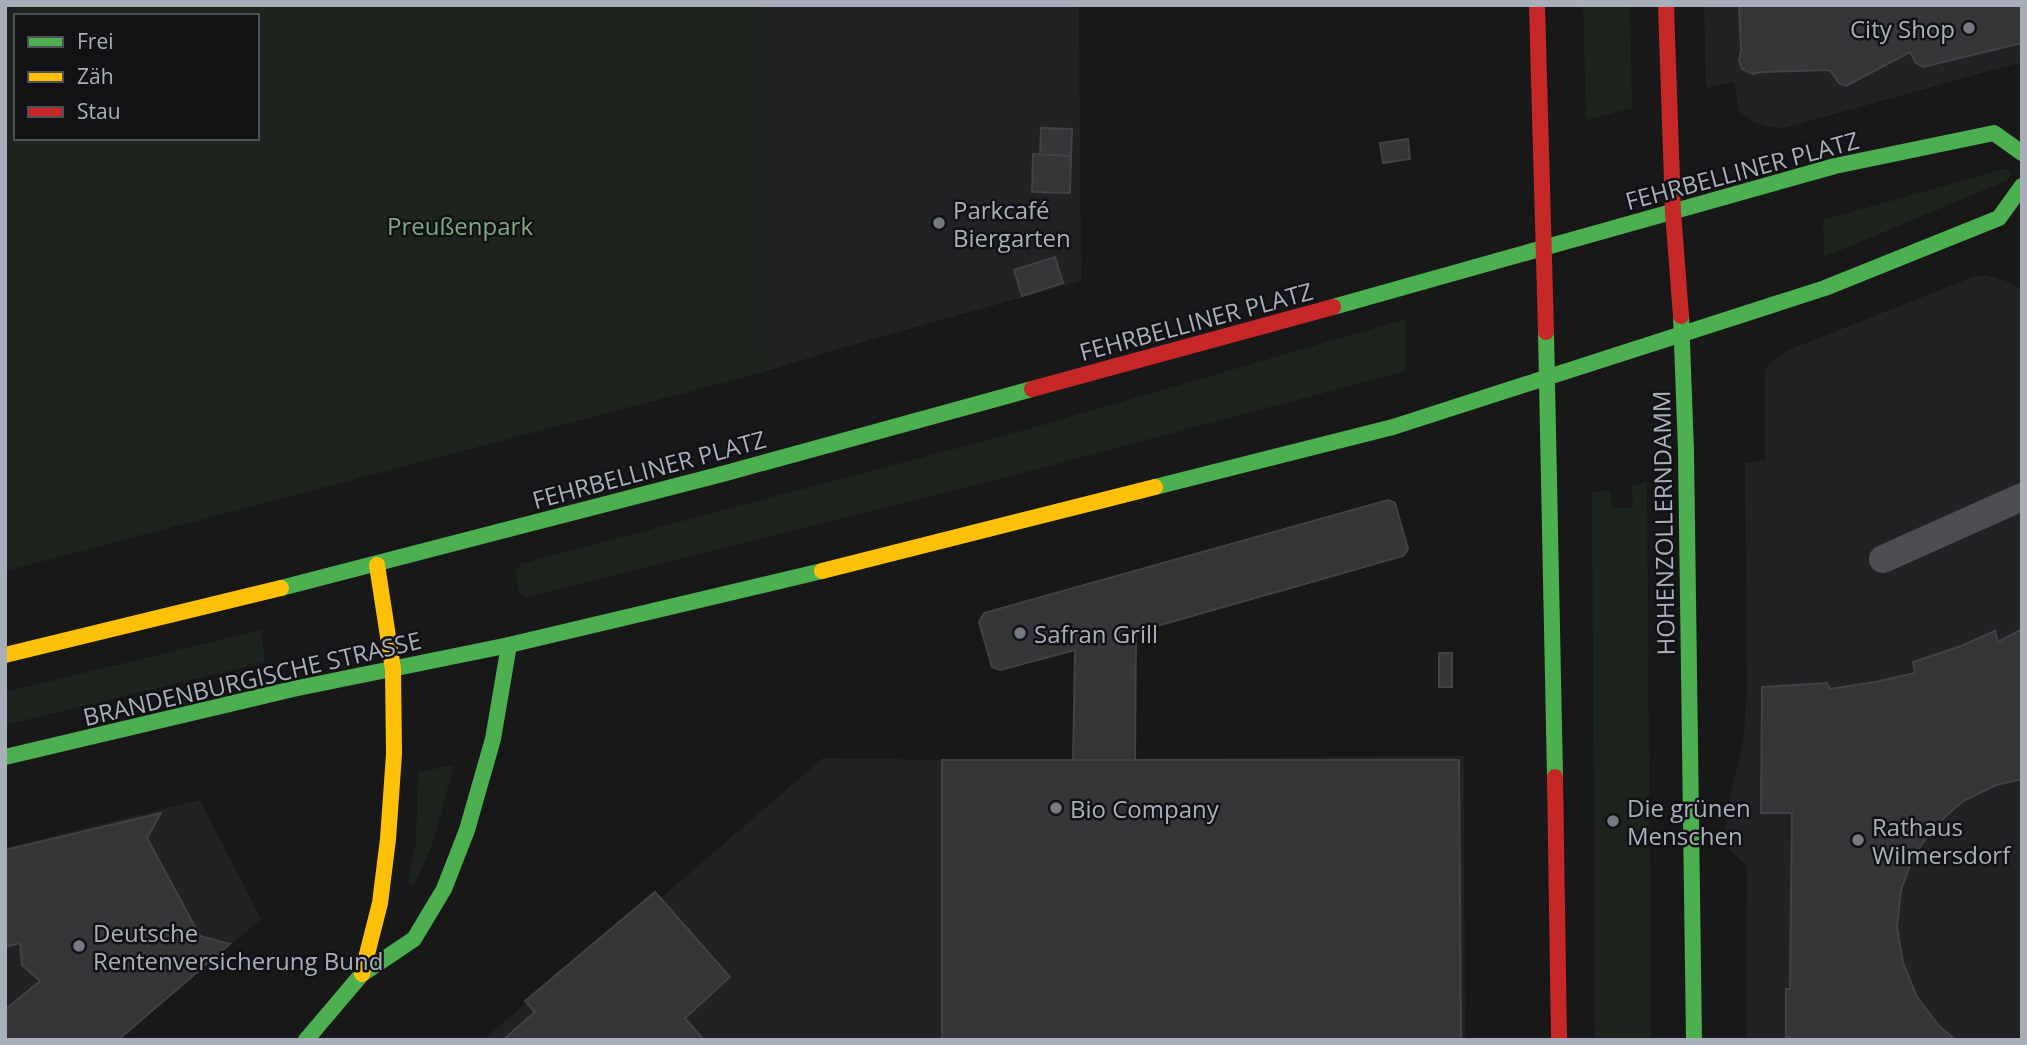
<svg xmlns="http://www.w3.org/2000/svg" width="2027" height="1045" font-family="'Open Sans',sans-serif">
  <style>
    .built { fill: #222225 }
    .green { fill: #1c241d; fill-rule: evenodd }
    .building { fill: #363638; stroke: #414245; stroke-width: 2 }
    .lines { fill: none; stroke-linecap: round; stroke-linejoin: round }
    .lane { stroke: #4c4e52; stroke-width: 28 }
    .fast { stroke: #4caf50; stroke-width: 16 }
    .slow { stroke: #ffc107; stroke-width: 16 }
    .jam { stroke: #c62828; stroke-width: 16 }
    .poi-dot { fill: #767a82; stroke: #121215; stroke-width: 2.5 }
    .labels { text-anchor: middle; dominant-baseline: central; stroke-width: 5; stroke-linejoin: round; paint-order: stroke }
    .poi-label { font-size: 24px; fill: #a8afbb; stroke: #121215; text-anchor: start }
    .street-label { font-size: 24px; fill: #a8afbb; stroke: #121215 }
    .park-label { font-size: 24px; fill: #7ea87f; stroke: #121215 }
  </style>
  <rect width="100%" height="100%" fill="#181819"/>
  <g class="built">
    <path d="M 762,5 L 1079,5 L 1081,281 L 848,346 L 764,372 Z"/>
    <path d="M 1704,5 L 2022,5 L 2022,62 L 1784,128 L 1768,127 L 1753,122 L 1739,111 L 1734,82 L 1706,88 Z"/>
    <path d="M 1986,275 L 2009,282 L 2022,290 L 2022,1040 L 1746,1040 L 1747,866 L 1723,843 L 1731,790 L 1743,745 L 1747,689 L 1745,463 L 1765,460 L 1765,371 L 1769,364 L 1786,351 L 1975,276 Z"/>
    <path d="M 1464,756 L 1465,1040 L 483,1040 L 655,892 L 662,897 L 823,758 L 942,760 Z"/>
    <path d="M 200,800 L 261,919 L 119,1040 L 5,1040 L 5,848 Z"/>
  </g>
  <g class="green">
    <path d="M 5,5 L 762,5 L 764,372 L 5,571 ZM 16,16 L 257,16 L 257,138 L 16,138 Z"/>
    <path d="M 1583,5 L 1630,5 L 1632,108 L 1586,120 Z"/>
    <path d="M 2007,168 L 2011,174 L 2008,180 L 1824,257 L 1823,220 Z"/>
    <path d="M 1406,319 L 1406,371 L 1007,477 L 555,590 L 528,597 L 520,593 L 515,573 L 520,564 L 1014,433 Z"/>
    <path d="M 1647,482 L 1651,1040 L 1595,1040 L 1592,493 L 1610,490 L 1612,509 L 1633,507 L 1632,486 Z"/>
    <path d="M 261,630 L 265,662 L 5,725 L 5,692 Z"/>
    <path d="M 454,765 L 432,845 L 415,884 L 410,885 L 408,880 L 416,842 L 418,772 Z"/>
  </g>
  <g class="building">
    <path d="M 1739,5 L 2022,5 L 2022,43 L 1923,67 L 1916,63 L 1910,52 L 1846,86 L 1839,83 L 1830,70 L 1761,72 L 1753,74 L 1742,69 L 1739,61 L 1741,50 Z"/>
    <path d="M 1041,128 L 1072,129 L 1071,156 L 1040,155 Z"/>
    <path d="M 1408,139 L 1410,159 L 1383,163 L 1380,143 Z"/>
    <path d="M 1033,154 L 1071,156 L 1070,193 L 1032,192 Z"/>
    <path d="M 1055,257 L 1063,283 L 1022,296 L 1014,270 Z"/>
    <path d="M 1388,500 L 1395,503 L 1408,549 L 1403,556 L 1136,632 L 1135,760 L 1073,761 L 1075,650 L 1000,670 L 992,667 L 979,622 L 984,613 Z"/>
    <path d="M 2022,629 L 2022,779 L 1996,785 L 1963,801 L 1936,825 L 1914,855 L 1901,890 L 1897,927 L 1903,963 L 1917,997 L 1939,1026 L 1956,1040 L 1790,1040 L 1790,1037 L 1786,1037 L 1786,989 L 1790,989 L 1792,813 L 1761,813 L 1762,687 L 1827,683 L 1830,689 L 1875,682 L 1915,673 L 1913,662 L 1961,646 L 1995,631 L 1998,642 Z"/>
    <rect x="1439" y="653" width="13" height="34"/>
    <path d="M 942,760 L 1459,760 L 1461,1040 L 940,1040 L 942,1038 Z"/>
    <path d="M 161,813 L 147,838 L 200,936 L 230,944 L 118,1040 L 5,1040 L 5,1010 L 40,981 L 22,965 L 20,943 L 5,947 L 5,850 Z"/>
    <path d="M 655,892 L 730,977 L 685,1018 L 704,1040 L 503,1040 L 535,1012 L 525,1001 Z"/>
  </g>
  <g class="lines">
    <path class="lane" d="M 1883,559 L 2022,497"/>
    <g class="fast">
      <path d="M 1333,307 L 1835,166 L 1994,133 L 2022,153"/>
      <path d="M 1681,316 L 1686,451 L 1694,1040"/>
      <path d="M 1546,332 L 1555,777"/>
      <path d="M 1155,487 L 1393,427 L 1825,288 L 1999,218 L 2022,186"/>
      <path d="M 281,588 L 726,473 L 1032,389"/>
      <path d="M 5,757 L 293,689 L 509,645 L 822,571"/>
      <path d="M 306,1040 L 362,974 L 414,939 L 444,889 L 467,830 L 493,739 L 509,645"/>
    </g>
    <g class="slow">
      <path d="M 822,571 L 1155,487"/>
      <path d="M 5,655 L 281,588"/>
      <path d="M 362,974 L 380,903 L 388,839 L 394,754 L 393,669 L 377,565"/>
    </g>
    <g class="jam">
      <path d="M 1537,5 L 1546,332"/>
      <path d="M 1666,5 L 1673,212 L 1681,316"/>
      <path d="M 1032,389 L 1333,307"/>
      <path d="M 1555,777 L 1559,1040"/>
    </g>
  </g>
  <g class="poi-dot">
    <circle cx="1969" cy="28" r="7"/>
    <circle cx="939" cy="223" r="7"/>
    <circle cx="1020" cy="633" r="7"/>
    <circle cx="1056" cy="808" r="7"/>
    <circle cx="1613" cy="821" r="7"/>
    <circle cx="1858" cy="840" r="7"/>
    <circle cx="79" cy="946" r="7"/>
  </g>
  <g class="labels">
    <g class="poi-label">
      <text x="1955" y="28" text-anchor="end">City Shop</text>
      <text x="953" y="209">Parkcafé<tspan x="953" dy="28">Biergarten</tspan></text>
      <text x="1034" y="633">Safran Grill</text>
      <text x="1627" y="807">Die grünen<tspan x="1627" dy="28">Menschen</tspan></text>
      <text x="1070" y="808">Bio Company</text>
      <text x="1872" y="826">Rathaus<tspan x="1872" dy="28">Wilmersdorf</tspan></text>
      <text x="93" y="932">Deutsche<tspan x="93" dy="28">Rentenversicherung Bund</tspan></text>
    </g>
    <g class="street-label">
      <text transform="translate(1742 170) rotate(-15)">FEHRBELLINER PLATZ</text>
      <text transform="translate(1196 321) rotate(-15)">FEHRBELLINER PLATZ</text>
      <text transform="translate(649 469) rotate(-15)">FEHRBELLINER PLATZ</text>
      <text transform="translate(1663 523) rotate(-91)">HOHENZOLLERNDAMM</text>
      <text transform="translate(252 678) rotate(-13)">BRANDENBURGISCHE STRASSE</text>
    </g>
    <g class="park-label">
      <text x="460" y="225">Preußenpark</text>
    </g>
  </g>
  <rect width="2027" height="1045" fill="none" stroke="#a8afbb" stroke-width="14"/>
  <rect x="14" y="14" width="245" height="126" fill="#121215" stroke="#4e5157" stroke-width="2"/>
  <rect x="28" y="37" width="35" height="10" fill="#4caf50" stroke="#4e5157" stroke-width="2"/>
  <text x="77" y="49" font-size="21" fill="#a8afbb">Frei</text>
  <rect x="28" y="72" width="35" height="10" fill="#ffc107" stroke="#4e5157" stroke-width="2"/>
  <text x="77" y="84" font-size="21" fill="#a8afbb">Zäh</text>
  <rect x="28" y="107" width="35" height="10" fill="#c62828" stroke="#4e5157" stroke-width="2"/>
  <text x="77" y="119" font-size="21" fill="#a8afbb">Stau</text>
</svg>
